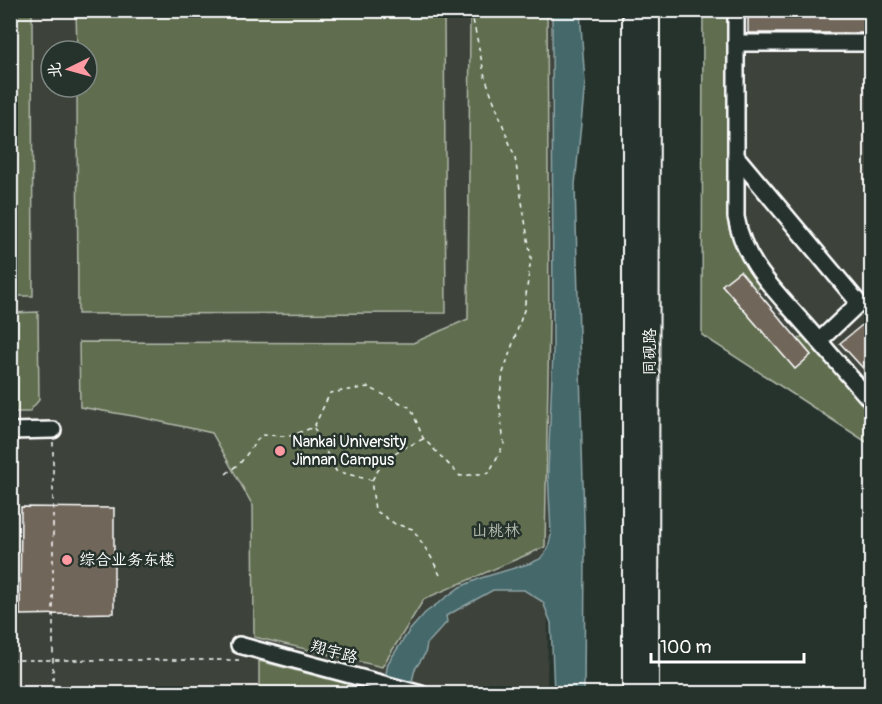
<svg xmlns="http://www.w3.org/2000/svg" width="882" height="704" font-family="Pangolin,'LXGW WenKai TC',sans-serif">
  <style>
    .built { fill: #3c423a; fill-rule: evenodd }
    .green { fill: #606e50; stroke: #b0b6a8; stroke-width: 1.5 }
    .water { fill: #45686b; stroke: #8fa4a6; stroke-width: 1.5 }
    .building { fill: #71665a; stroke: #fff; stroke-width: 1.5 }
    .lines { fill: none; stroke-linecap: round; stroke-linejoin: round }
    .minor-casing { stroke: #fff; stroke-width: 20 }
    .major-casing { stroke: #fff; stroke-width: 22 }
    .path { stroke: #fff; stroke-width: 1.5; stroke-dasharray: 4.5 4.5; stroke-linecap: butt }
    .minor { stroke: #26332d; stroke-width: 15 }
    .major { stroke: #26332d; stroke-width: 18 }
    .poi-dot { fill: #ff9aa2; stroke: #26332d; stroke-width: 2 }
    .labels { text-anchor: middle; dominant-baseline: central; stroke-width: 5; stroke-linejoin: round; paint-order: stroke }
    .street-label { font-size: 16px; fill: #fff; stroke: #26332d }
    .poi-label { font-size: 16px; fill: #fff; stroke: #26332d; text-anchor: start }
    .park-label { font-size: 16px; fill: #b7beb0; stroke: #26332d }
  </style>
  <rect width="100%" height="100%" fill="#26332d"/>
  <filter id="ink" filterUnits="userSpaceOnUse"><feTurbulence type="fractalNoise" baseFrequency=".0167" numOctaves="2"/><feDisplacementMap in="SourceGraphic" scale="12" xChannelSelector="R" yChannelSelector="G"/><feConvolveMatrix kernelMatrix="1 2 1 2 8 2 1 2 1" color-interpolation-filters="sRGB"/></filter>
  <g filter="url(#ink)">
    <g class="built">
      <path d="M 10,11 L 552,11 L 553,208 L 547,693 L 11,693 ZM 51,51 L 87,51 L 87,87 L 51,87 Z"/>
      <path d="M 703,11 L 871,11 L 871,445 L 702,335 Z"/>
    </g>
    <g class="green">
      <path d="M 10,11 L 32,11 L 33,296 L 11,296 Z"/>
      <path d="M 76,11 L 444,11 L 446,313 L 78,314 L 77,87 L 87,87 L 87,51 L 77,51 Z"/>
      <path d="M 470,11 L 547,11 L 549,321 L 545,547 L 424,599 L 382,667 L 254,637 L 253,506 L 212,433 L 139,417 L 80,407 L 79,342 L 413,343 L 468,319 Z"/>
      <path d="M 703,11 L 730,11 L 730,213 L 731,231 L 738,254 L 761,282 L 761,286 L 756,290 L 740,271 L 722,285 L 795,369 L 811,355 L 798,340 L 801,337 L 807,335 L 871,410 L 871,445 L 702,335 Z"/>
      <path d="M 38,312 L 39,400 L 29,412 L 11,412 L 11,313 Z"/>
      <path d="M 259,661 L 371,690 L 370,694 L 259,693 Z"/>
    </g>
    <path class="water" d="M 552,11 L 580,11 L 585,83 L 575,185 L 585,556 L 584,693 L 554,693 L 551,623 L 543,602 L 524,590 L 493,590 L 446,616 L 447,622 L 427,644 L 425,654 L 415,669 L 409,693 L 382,694 L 388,663 L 409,631 L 425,613 L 460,587 L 481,578 L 531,563 L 540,559 L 548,549 L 551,535 L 548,471 L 553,351 Z"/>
    <g class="building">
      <rect x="748" y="10" width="124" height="23"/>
      <path d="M 740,271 L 811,355 L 795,369 L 722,285 Z"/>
      <path d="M 872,317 L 872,378 L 840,343 Z"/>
      <path d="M 21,507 L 114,508 L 114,613 L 20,615 Z"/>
    </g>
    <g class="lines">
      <g class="minor-casing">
        <g id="minor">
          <path d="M 736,10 L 736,217 C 744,263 776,291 805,325 C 827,350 849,376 872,402"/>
          <path d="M 736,43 L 872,43"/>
          <path d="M 736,156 L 859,303 L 819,341"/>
          <path d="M 10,431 L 53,430"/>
          <path d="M 239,645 L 421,694"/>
        </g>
      </g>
      <g class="major-casing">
        <g id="major">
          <path d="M 632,694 L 632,10"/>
          <path d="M 649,694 L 650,10"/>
        </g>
      </g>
      <g class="path">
        <path d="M 314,428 L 336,471 L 371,480 L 375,510 L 395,524 L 413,529 L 431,557 L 440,575"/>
        <path d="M 53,442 L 53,694"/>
        <path d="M 226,474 L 241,462 L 261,435 L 290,436 L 314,427 L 330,393 L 368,387 L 411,408 L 423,438 L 460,476 L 489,473 L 504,444 L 499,402 L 503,373 L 524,310 L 531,258 L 515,158 L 485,77 L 471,10"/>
        <path d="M 372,480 L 384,461 L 398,451 L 423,439"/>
        <path d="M 10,660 L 239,660"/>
      </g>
      <use href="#minor" class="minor"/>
      <use href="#major" class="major"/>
    </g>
  </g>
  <g class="poi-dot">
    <circle cx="280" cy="451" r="6"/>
    <circle cx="67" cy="560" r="6"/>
  </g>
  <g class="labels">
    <g class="street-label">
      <text transform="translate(650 352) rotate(-90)">同砚路</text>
      <text transform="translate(334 652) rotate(15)">翔宇路</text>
    </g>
    <g class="poi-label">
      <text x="292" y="442">Nankai University<tspan x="292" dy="18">Jinnan Campus</tspan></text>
      <text x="79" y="560">综合业务东楼</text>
    </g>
    <g class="park-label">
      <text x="496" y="531">山桃林</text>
    </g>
  </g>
  <rect width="882" height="704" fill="none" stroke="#26332d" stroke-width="36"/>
  <rect x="18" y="18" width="846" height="668" fill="none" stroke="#fff" stroke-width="2" filter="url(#ink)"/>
  <g transform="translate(69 69) rotate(265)"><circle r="28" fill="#26332d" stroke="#7d8581" stroke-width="1.5"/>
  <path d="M0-4.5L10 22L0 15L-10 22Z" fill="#ff9aa2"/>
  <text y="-9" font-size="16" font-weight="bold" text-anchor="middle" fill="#ffffff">北</text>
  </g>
  <path d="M651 653v9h153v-9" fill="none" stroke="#ffffff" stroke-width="3"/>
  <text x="660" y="653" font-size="18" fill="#ffffff" stroke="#26332d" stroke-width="4.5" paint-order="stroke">100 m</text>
</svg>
